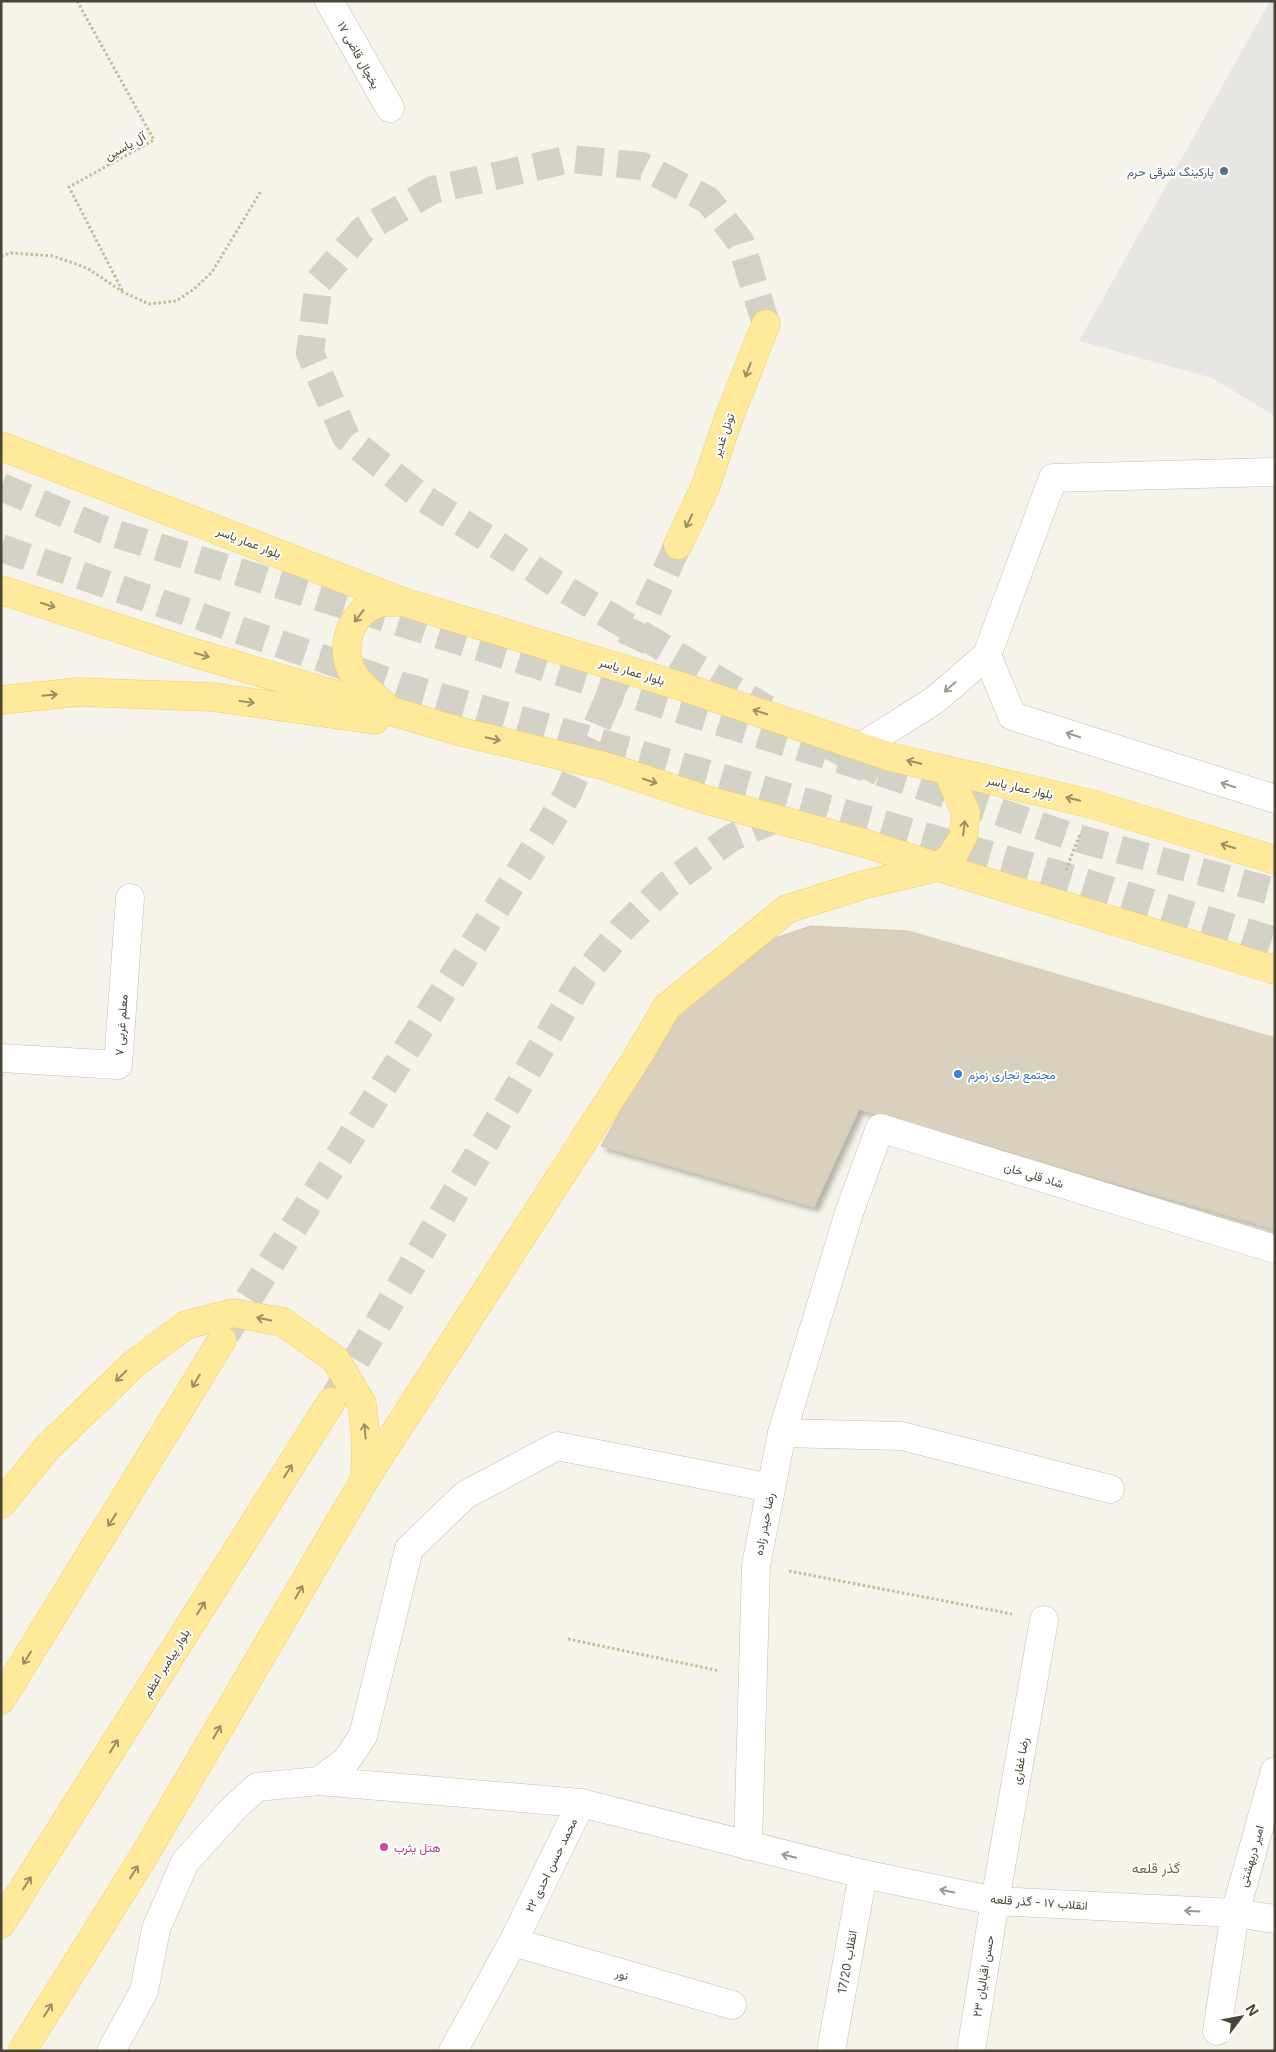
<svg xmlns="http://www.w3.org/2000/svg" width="1276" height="2052" font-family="Inter,Vazirmatn,sans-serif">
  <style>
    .parking { fill: #e8e6e2 }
    .building { fill: #d9d1be; stroke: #d5cab1; filter: url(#shadow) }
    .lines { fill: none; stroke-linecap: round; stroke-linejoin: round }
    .major-tunnel { stroke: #d4d1c6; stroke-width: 28; stroke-dasharray: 28 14; stroke-linecap: butt }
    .minor-casing { stroke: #c3bdac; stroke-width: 29 }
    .major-casing { stroke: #f0cf5f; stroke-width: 29 }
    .path { stroke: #c7ba9b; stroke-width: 3; stroke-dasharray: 2.5 2.5; stroke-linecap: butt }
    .minor { stroke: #fff; stroke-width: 28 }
    .major { stroke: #ffea9b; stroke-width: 28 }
    .oneway { stroke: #9d8f64 }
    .oneway2 { stroke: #9d9991 }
    .service-dot { fill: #5c6f8a; stroke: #fff; stroke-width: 2 }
    .shop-dot { fill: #3f7fe0; stroke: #fff; stroke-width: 2 }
    .hotel-dot { fill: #d1479c; stroke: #fff; stroke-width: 2 }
    .labels { text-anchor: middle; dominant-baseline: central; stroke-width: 4; stroke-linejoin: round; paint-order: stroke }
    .street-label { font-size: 12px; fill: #4c4537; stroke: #fff }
    .service-label { font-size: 12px; fill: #4e5e75; stroke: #fff; text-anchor: end }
    .shop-label { font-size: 12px; fill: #366cbe; stroke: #fff; text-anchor: start }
    .hotel-label { font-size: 12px; fill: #b23c85; stroke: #fff; text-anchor: start }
    .neighbourhood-label { font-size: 14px; fill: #70644d; stroke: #fff }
  </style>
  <defs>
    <filter id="shadow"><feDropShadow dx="4.5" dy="4.5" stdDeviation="2.5" flood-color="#0004"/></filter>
  </defs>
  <rect width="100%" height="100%" fill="#f6f4ea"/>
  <path class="parking" d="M 1270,1 L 1275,1 L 1275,416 L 1212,378 L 1079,341 Z"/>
  <path class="building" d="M 811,926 L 908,931 L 1275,1038 L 1275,1229 L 859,1109 L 814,1207 L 601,1146 L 678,1006 L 745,948 Z"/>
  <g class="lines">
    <g class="major-tunnel">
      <path d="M 766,324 L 740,241 L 708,200 L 642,166 L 570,159 L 433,190 L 363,230 L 319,281 L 310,353 L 346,437 L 420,496 L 496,544 L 556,584 L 767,709"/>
      <path d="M 1,487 L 104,530 L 880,772 L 1070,836 L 1275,892"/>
      <path d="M 1,548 L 399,685 L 1060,875 L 1275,941"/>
      <path d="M 823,742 L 880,772"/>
      <path d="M 226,1334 L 549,825 L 568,793 L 629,651 L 678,545"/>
      <path d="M 335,1396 L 583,977 L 623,928 L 667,885 L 731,838 L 789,813"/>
    </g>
    <g class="minor-casing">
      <g id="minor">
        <path d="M 329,1 L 390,108"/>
        <path d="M 987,655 L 1012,716 L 1275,799"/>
        <path d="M 862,746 L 935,700 L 987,655 L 1053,478 L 1275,472"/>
        <path d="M 1,1058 L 118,1065 L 130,898"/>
        <path d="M 782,1433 L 902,1436 L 1110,1489"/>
        <path d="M 319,1781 L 581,1803"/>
        <path d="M 748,1846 L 756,1565 L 782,1433 L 849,1213 L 880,1128 L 1275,1249"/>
        <path d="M 513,1942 L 732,2005"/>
        <path d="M 1217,2031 L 1235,1913 L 1275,1771"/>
        <path d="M 111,2051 L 144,1991 L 156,1929 L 185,1862 L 233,1809 L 257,1787 L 319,1781 L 346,1761 L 363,1736 L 409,1549 L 465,1495 L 557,1446 L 771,1488"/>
        <path d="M 453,2051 L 513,1942 L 581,1803 L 863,1874 L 995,1901 L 1235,1913 L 1275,1919"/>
        <path d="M 831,2051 L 863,1874"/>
        <path d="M 971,2051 L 995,1901 L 1044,1620"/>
      </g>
    </g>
    <g class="major-casing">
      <g id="major">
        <path d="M 1,446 L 403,602 L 683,687 L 891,757 L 1092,804 L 1275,860"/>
        <path d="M 678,545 L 706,485 L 728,420 L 766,324"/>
        <path d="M 1,590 L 188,651 L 462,732 L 605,766 L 707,800 L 864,843 L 938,867 L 1275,970"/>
        <path d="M 1,700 L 78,692 L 212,697 L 375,720"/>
        <path d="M 385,706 C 374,695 357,684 351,669 C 340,646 351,613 376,604 C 384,601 394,602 403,602"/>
        <path d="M 1,1504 L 48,1447 L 134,1364 L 186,1325 L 233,1313 L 283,1322 L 336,1360 L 362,1404 L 366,1440 L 365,1479"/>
        <path d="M 1,1700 L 222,1340"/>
        <path d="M 1,1924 L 331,1402"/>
        <path d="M 22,2051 L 144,1856 L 365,1479 L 635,1061 L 667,1007 L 787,909 L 863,885 L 938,867 L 952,856 L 963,837 L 966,813 L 947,770"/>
      </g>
    </g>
    <g class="path">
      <path d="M 77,1 L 154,140 L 69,187 L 123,292"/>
      <path d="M 1,256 L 11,253 L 53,256 L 87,268 L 123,292 L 149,304 L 176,301 L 193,290 L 212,272 L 261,191"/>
      <path d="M 1066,870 L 1080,834"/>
      <path d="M 789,1571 L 1012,1614"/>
      <path d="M 568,1639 L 720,1671"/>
    </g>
    <use href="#minor" class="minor"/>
    <use href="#major" class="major"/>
  </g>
  <defs><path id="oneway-shaft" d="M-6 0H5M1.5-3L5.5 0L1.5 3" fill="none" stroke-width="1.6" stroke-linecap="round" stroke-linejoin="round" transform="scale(1.25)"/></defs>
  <g class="oneway">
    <use href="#oneway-shaft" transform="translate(748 370) rotate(111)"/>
    <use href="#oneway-shaft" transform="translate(689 521) rotate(115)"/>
    <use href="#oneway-shaft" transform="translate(48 605) rotate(18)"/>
    <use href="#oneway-shaft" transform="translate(359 616) rotate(128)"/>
    <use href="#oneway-shaft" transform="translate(202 655) rotate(16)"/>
    <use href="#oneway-shaft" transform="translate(50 695) rotate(-6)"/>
    <use href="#oneway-shaft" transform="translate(247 702) rotate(8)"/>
    <use href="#oneway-shaft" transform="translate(760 712) rotate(-162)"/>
    <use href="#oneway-shaft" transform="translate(493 739) rotate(13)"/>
    <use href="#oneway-shaft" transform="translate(914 762) rotate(-167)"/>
    <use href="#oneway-shaft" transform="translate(650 781) rotate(18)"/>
    <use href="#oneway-shaft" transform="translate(1073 799) rotate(-167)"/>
    <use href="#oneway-shaft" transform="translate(964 828) rotate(-83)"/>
    <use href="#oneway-shaft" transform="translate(1228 846) rotate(-163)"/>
    <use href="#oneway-shaft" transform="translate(264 1319) rotate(-169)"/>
    <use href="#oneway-shaft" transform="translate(121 1376) rotate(136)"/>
    <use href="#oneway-shaft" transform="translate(196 1381) rotate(121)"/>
    <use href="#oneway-shaft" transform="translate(365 1431) rotate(-95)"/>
    <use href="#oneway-shaft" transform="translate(288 1471) rotate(-58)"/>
    <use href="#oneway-shaft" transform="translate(112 1520) rotate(122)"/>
    <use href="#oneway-shaft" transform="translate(299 1592) rotate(-60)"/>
    <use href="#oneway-shaft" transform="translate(201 1608) rotate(-58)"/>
    <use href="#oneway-shaft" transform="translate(27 1658) rotate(122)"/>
    <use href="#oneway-shaft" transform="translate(217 1732) rotate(-60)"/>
    <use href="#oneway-shaft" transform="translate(114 1746) rotate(-58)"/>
    <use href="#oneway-shaft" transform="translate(134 1872) rotate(-58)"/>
    <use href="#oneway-shaft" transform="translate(27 1883) rotate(-58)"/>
    <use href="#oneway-shaft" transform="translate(48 2010) rotate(-58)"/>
  </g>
  <g class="oneway2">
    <use href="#oneway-shaft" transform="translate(950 687) rotate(139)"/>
    <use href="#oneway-shaft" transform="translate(1073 735) rotate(-162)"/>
    <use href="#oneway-shaft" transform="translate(1228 785) rotate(-162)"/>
    <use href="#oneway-shaft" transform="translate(789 1856) rotate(-166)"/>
    <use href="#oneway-shaft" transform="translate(947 1891) rotate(-168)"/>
    <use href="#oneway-shaft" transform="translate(1192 1911) rotate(-177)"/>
  </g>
  <circle class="service-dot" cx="1224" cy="171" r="5"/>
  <circle class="shop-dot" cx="958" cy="1074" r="5"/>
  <circle class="hotel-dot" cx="384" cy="1847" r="5"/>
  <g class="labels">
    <g class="street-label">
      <text transform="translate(359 55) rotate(61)">۱۷ یخچال قاضی</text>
      <text transform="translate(125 146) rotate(-29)">آل یاسین</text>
      <text transform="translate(723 435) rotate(-71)">تونل غدیر</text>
      <text transform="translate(249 542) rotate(21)">بلوار عمار یاسر</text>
      <text transform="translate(632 671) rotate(17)">بلوار عمار یاسر</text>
      <text transform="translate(1020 787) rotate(13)">بلوار عمار یاسر</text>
      <text transform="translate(121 1025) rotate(-86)">معلم غربی ۷</text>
      <text transform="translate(1034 1175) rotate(17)">شاد قلی خان</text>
      <text transform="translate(764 1524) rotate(-79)">رضا حیدر زاده</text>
      <text transform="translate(166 1663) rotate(-58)">بلوار پیامبر اعظم</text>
      <text transform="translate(1020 1761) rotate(-80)">رضا غفاری</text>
      <text transform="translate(1251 1856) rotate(-74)">امیر دربهشتی</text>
      <text transform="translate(551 1865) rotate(-64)">۲۲ محمد حسن احدی</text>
      <text transform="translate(1039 1902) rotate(4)">انقلاب ۱۷ - گذر قلعه</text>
      <text transform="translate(847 1962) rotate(-80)">انقلاب 17/20</text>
      <text transform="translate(622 1974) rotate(16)">نور</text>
      <text transform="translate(983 1976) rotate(-81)">۲۳ حسن اقبالیان</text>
    </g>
    <g class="service-label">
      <text x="1214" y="171">پارکینگ شرقی حرم</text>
    </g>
    <g class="shop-label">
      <text x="968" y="1074">مجتمع تجاری زمزم</text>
    </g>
    <g class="hotel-label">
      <text x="394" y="1847">هتل یثرب</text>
    </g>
    <g class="neighbourhood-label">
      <text x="1156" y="1867">گذر قلعه</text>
    </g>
  </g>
  <rect width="1276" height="2052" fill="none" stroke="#4c4537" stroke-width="5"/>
  <g transform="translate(1241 2017) rotate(58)" stroke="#ffffff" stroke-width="4" paint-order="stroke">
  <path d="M0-4L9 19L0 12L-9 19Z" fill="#4c4537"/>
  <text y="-8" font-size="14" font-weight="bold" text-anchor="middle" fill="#4c4537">N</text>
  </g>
</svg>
